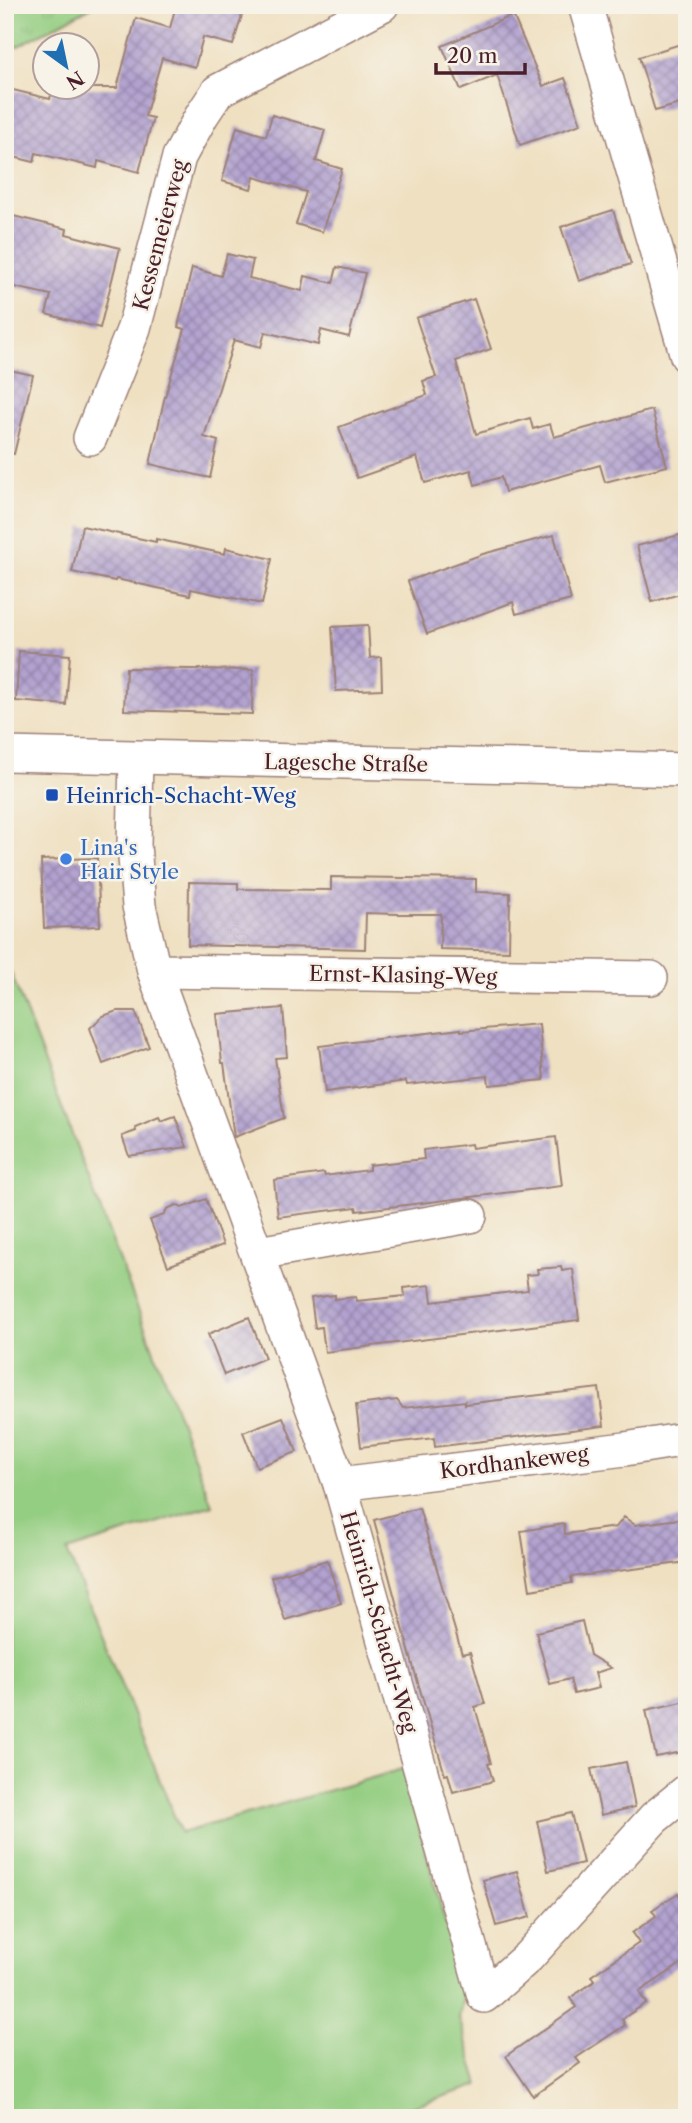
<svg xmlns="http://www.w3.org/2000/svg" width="692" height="2123" font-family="'Libre Caslon Text',serif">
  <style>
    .grass { fill: #94ce82; stroke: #6f7656; stroke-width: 2 }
    .park { fill: url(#park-tufts); stroke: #6f7656; stroke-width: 2 }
    .building { fill: url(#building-cross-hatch) }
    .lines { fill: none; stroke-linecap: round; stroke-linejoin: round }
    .minor-casing { stroke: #9c8076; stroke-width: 36 }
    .minor { stroke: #fff; stroke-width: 33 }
    .transit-dot { fill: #1a4fb4; stroke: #f7f3e8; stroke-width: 2.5 }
    .shop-dot { fill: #3f7fe0; stroke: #f7f3e8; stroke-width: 2.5 }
    .labels { text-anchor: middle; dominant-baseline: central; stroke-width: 5; stroke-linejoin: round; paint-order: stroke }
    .street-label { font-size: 21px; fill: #4a1f2b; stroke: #f7f3e8 }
    .transit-label { font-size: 21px; fill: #164399; stroke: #f7f3e8; text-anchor: start }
    .shop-label { font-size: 21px; fill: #366cbe; stroke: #f7f3e8; text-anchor: start }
  </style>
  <defs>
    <pattern id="park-tufts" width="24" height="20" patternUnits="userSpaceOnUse" patternTransform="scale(1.75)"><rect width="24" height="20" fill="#94ce82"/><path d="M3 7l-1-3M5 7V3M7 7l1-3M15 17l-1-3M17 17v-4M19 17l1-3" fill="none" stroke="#81b070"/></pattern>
    <pattern id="building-cross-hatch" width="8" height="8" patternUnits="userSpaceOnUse" patternTransform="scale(1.75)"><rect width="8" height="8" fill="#b2a2d0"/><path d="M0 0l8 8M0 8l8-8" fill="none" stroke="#9383a9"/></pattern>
  </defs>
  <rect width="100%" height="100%" fill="#f7f3e8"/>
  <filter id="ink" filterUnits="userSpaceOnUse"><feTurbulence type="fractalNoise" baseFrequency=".0143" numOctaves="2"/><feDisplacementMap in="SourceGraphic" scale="14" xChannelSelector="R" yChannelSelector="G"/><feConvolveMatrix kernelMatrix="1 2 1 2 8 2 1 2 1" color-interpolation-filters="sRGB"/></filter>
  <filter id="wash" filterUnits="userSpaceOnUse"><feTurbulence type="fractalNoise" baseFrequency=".00686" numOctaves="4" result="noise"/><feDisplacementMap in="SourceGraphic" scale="28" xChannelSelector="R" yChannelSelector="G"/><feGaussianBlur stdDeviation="1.57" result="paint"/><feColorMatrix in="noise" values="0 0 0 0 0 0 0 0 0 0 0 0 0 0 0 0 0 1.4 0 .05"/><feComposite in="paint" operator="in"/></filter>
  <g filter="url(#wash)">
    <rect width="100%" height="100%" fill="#efe0c1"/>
    <path class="grass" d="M 5,957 L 212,1505 L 67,1551 L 181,1833 L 403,1769 L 464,1990 L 459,2018 L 479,2085 L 394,2112 L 396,2118 L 5,2118 Z"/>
    <path class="park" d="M 5,5 L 95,5 L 5,53 Z"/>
    <g id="blocks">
      <g class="building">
        <path d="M 176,5 L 245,5 L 233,45 L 203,37 L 195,67 L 162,58 L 145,116 L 153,118 L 139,172 L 98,161 L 97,168 L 36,153 L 34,162 L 5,155 L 5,88 L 50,99 L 53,88 L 117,88 L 136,18 L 170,28 Z"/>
        <path d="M 513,15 L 543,86 L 565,78 L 581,124 L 520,145 L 497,75 L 461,90 L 442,46 Z"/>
        <path d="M 687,42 L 687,102 L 655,111 L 639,57 Z"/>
        <path d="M 272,115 L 325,130 L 316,161 L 342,169 L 322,232 L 296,224 L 306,192 L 254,177 L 251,189 L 222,181 L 237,127 L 266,136 Z"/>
        <path d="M 613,210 L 631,264 L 579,281 L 561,227 Z"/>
        <path d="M 5,214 L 67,229 L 66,234 L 120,248 L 100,328 L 46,314 L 51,295 L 5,285 Z"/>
        <path d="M 227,254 L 253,260 L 249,278 L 302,291 L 305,276 L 333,283 L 337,267 L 365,273 L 349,337 L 321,330 L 318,345 L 265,332 L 261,347 L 234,340 L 204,437 L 218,441 L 210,478 L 150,464 L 164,400 L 185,329 L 178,327 L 192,268 L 221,276 Z"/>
        <path d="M 474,299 L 491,349 L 456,361 L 476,434 L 530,418 L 533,429 L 550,424 L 554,437 L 652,410 L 667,466 L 605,482 L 600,465 L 505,492 L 501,477 L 475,485 L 471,470 L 425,483 L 417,457 L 357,478 L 339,427 L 427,395 L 423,381 L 436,377 L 416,318 Z"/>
        <path d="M 5,369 L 33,375 L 14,454 L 5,452 Z"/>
        <path d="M 82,526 L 156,542 L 156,539 L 225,554 L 226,548 L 272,559 L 262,604 L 191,589 L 190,595 L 116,579 L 115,581 L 72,572 Z"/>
        <path d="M 687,533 L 687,592 L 652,602 L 637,546 Z"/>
        <path d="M 554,535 L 571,600 L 516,614 L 513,602 L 427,634 L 408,581 L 483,554 Z"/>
        <path d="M 368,625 L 370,658 L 381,657 L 382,689 L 336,691 L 332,627 Z"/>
        <path d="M 19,651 L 70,655 L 66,705 L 16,701 Z"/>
        <path d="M 126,668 L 253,670 L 252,714 L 124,710 Z"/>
        <path d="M 97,858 L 100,926 L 44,928 L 41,860 Z"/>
        <path d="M 331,877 L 476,879 L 476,892 L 510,893 L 509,951 L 440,949 L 441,914 L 397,914 L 366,913 L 365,949 L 188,945 L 189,882 L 238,883 L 238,889 L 331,890 Z"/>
        <path d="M 283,1008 L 287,1057 L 275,1058 L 284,1118 L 234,1137 L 224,1063 L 222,1063 L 217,1014 Z"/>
        <path d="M 117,1011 L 135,1011 L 149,1047 L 103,1064 L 90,1028 L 103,1016 Z"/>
        <path d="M 539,1024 L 544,1080 L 489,1085 L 488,1076 L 407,1085 L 406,1081 L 325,1092 L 319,1046 L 461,1029 L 461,1031 Z"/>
        <path d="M 175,1116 L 187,1147 L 129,1156 L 122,1136 L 136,1131 L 135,1127 L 159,1117 L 161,1121 Z"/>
        <path d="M 556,1137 L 562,1186 L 357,1211 L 356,1207 L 278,1217 L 274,1180 L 324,1173 L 325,1176 L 369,1170 L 369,1165 L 424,1159 L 423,1150 L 471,1144 L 472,1148 Z"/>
        <path d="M 206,1199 L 223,1245 L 168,1266 L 150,1220 L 164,1215 L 167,1209 L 176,1205 L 182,1208 Z"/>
        <path d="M 561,1267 L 562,1271 L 573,1269 L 579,1320 L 325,1352 L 322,1327 L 315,1328 L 311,1298 L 335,1295 L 335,1299 L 356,1297 L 357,1301 L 405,1296 L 404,1288 L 430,1285 L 432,1302 L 528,1290 L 526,1275 L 538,1274 L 537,1269 Z"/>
        <path d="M 249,1317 L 265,1358 L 224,1375 L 208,1334 Z"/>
        <path d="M 599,1388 L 604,1426 L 435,1447 L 434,1438 L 361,1447 L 356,1405 L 397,1400 L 403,1408 L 465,1401 L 465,1404 Z"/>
        <path d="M 283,1417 L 297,1452 L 257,1467 L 243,1432 Z"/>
        <path d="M 419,1508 L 462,1654 L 470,1652 L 485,1704 L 475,1707 L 491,1763 L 488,1764 L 493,1781 L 453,1792 L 448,1774 L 445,1775 L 414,1669 L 374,1520 Z"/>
        <path d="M 624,1517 L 635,1525 L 687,1518 L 687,1562 L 571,1577 L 572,1583 L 530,1590 L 521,1531 L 564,1524 L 565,1534 L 616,1527 Z"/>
        <path d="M 327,1560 L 341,1603 L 285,1620 L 271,1577 Z"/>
        <path d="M 582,1621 L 590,1655 L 611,1668 L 595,1673 L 599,1688 L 574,1694 L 570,1679 L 550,1684 L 536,1632 Z"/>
        <path d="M 687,1701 L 687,1751 L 656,1757 L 646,1710 Z"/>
        <path d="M 626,1762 L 635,1807 L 601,1815 L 591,1769 Z"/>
        <path d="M 571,1813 L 583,1863 L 548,1871 L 537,1821 Z"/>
        <path d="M 517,1871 L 530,1917 L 496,1926 L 483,1880 Z"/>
        <path d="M 678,1893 L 687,1905 L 687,1960 L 639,1992 L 646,2003 L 622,2019 L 625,2025 L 576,2058 L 580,2063 L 533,2096 L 506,2056 L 576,2007 L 570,1998 L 595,1981 L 591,1976 L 639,1943 L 632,1933 L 656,1916 L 652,1910 Z"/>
      </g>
    </g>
  </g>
  <g filter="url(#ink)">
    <use href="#blocks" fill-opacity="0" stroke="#9c8076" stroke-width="2"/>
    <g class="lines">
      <g class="minor-casing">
        <g id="minor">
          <path d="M 585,5 L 687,356"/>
          <path d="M 90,438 L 134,328 L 179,157 L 202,115 L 218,91 L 382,5"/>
          <path d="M 5,754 L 687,770"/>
          <path d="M 136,759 L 134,845 L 139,906 L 154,971 L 340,1484 L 484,1996 L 528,1957 L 654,1818 L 687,1791"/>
          <path d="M 154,971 L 651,978"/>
          <path d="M 258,1253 L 470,1216"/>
          <path d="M 340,1484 L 625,1449 L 687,1439"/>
        </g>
      </g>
      <use href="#minor" class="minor"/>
    </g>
  </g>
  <rect class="transit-dot" x="45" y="788" width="14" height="14" rx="3.5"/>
  <circle class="shop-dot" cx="66" cy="859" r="7"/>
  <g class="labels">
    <g class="street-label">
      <text transform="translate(160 235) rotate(-75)">Kessemeierweg</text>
      <text transform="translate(346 763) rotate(1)">Lagesche Straße</text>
      <text transform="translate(403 975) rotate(1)">Ernst-Klasing-Weg</text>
      <text transform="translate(514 1462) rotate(-7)">Kordhankeweg</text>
      <text transform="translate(379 1622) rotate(74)">Heinrich-Schacht-Weg</text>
    </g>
    <g class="transit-label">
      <text x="66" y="795">Heinrich-Schacht-Weg</text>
    </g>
    <g class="shop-label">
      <text x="80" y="847">Lina's<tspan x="80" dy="24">Hair Style</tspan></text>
    </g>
  </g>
  <rect width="692" height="2123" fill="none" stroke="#f7f3e8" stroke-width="28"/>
  <g transform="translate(66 66) rotate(147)"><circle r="33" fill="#f7f3e8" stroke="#b29e9c" stroke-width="2"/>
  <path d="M0-5L12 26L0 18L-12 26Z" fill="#1f6fb2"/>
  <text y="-10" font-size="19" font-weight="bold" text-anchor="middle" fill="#4a1f2b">N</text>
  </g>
  <path d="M436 63v10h89v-10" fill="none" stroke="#4a1f2b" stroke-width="3.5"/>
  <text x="447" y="63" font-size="21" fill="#4a1f2b" stroke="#f7f3e8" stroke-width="5" paint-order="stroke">20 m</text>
</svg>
